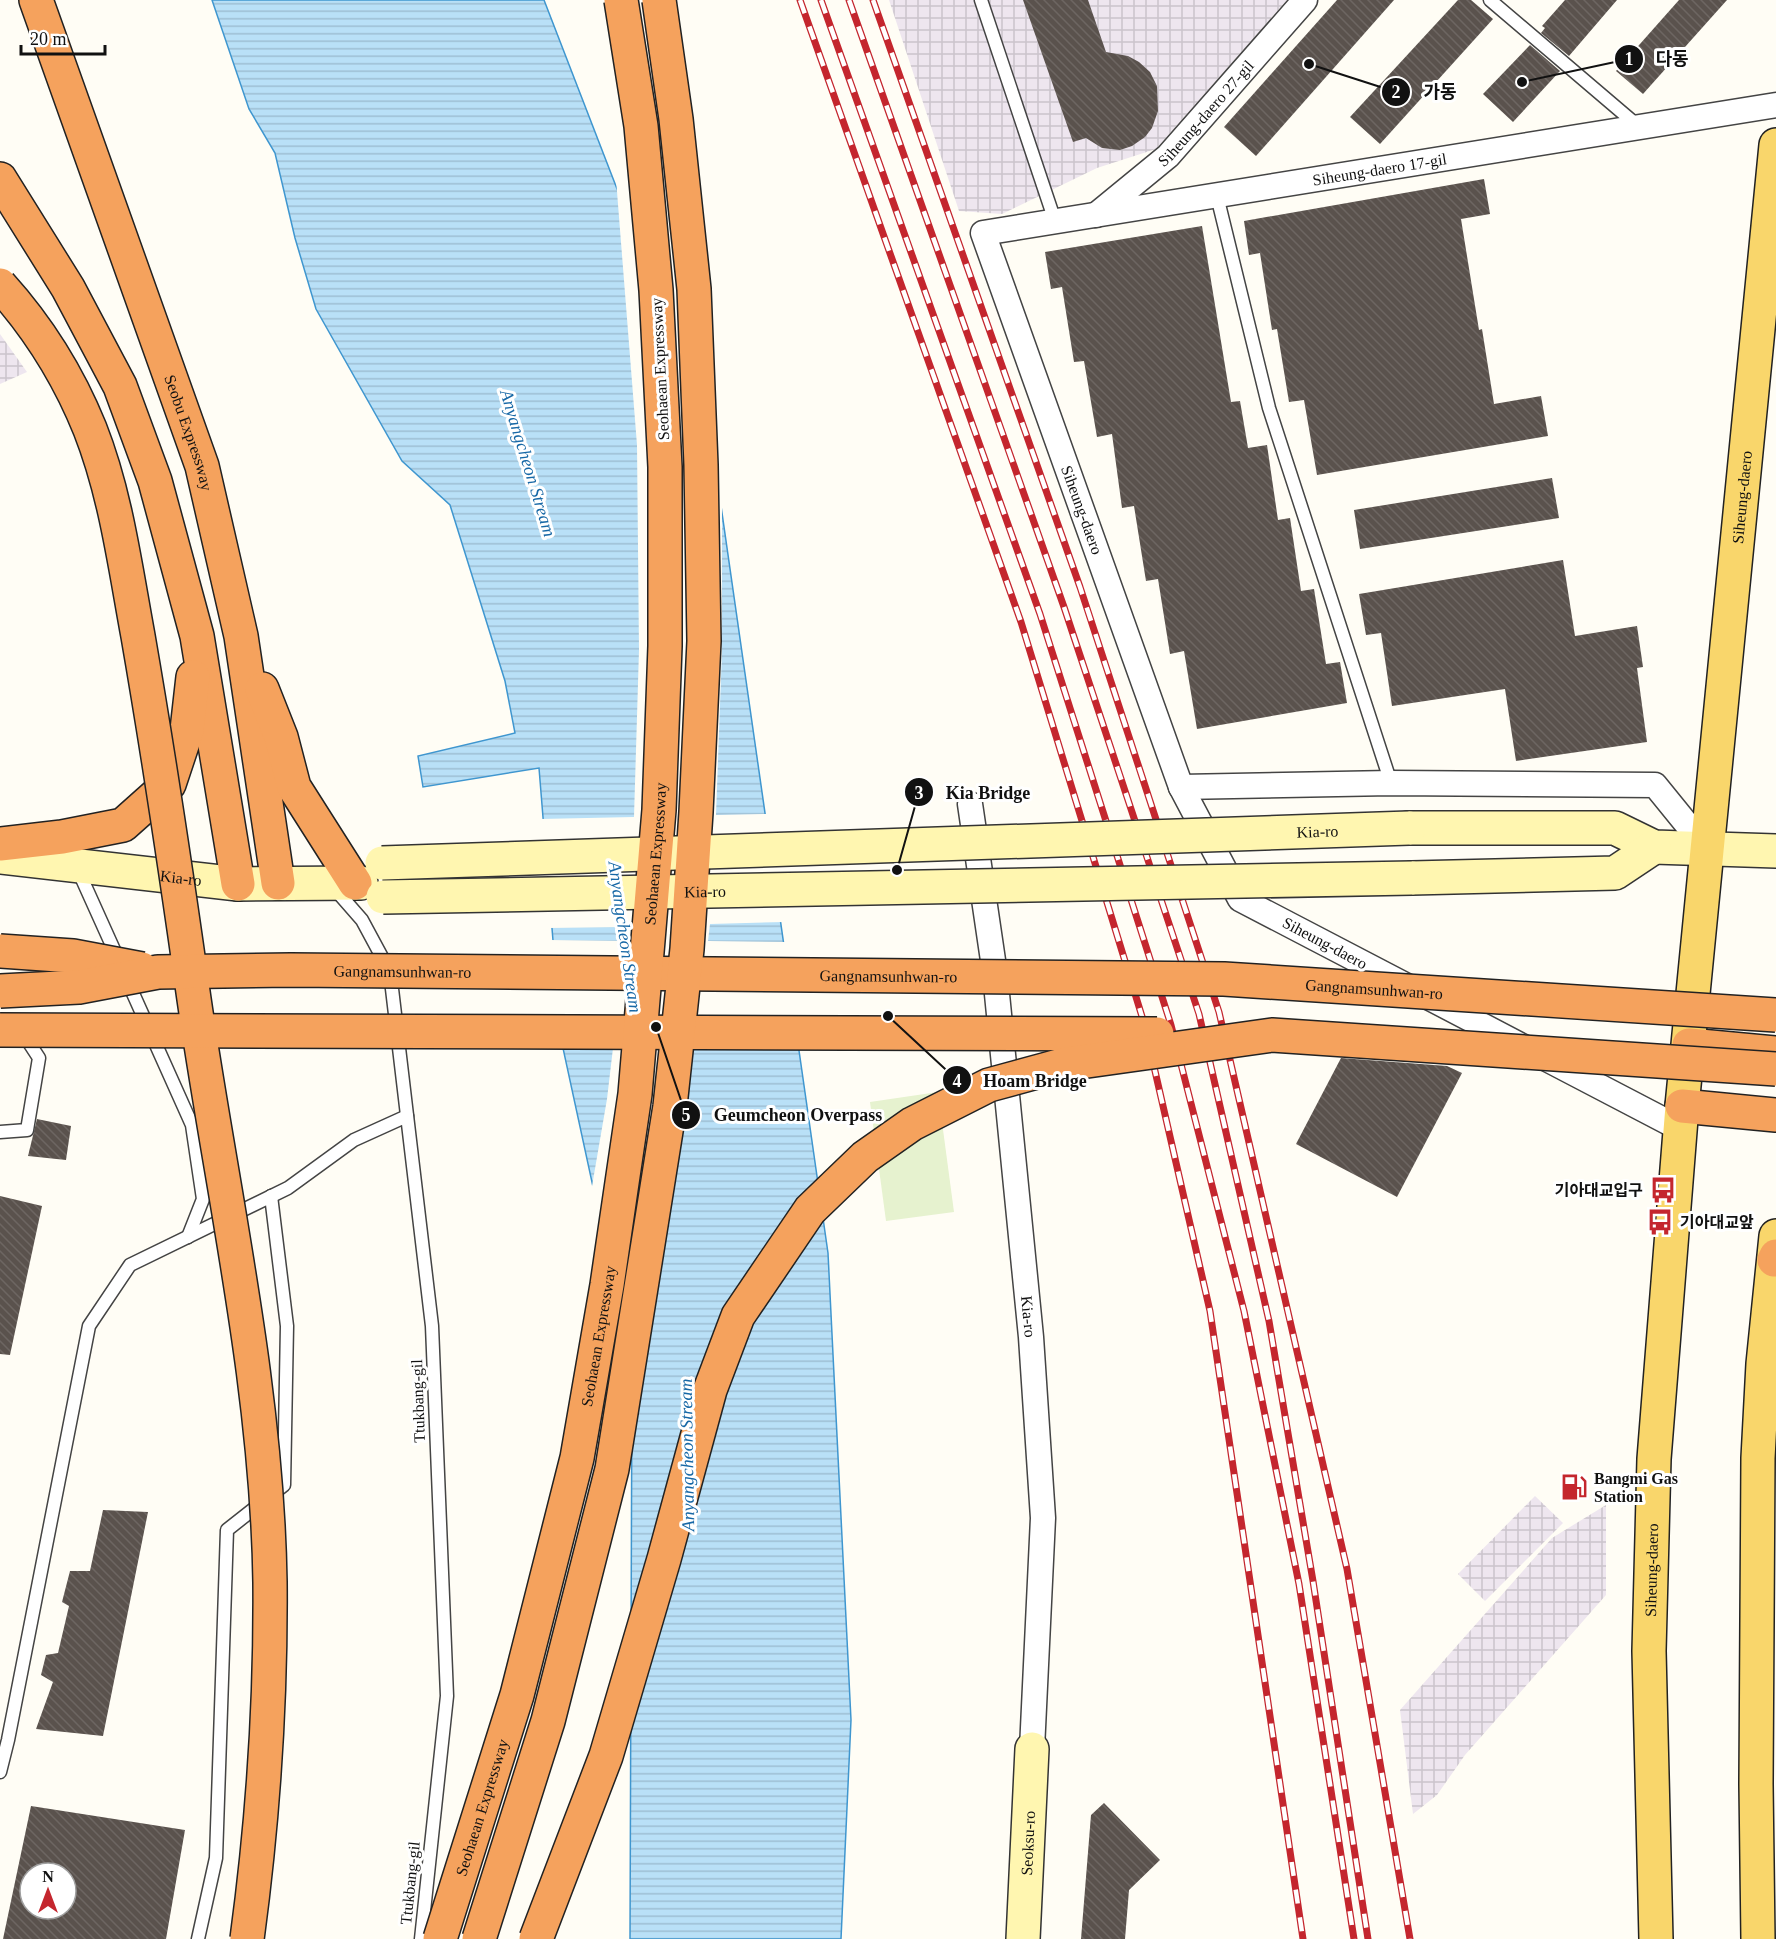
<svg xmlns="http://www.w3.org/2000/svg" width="1776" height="1939" font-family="'Times New Roman','Noto Sans KR',serif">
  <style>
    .industrial { fill: url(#industrial-grid) }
    .pitch { fill: #e6f2cf }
    .water { fill: url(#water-rules); stroke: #3f96cf; stroke-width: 1.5 }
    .pier { fill: #fffdf5 }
    .building { fill: url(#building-back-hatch); fill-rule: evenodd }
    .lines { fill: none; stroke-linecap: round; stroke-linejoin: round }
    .lane-casing { stroke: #444; stroke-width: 15 }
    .street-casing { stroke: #444; stroke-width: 27 }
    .secondary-casing { stroke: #333; stroke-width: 36 }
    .primary-casing { stroke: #222; stroke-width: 36 }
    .highway-casing { stroke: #222; stroke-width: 36 }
    .lane { stroke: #fff; stroke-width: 12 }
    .street { stroke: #fff; stroke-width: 24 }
    .secondary { stroke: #fff6b0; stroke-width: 33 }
    .primary { stroke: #f9d66b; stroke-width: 33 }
    .highway { stroke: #f5a25d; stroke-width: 33 }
    .rail-casing { stroke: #c4262e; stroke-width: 7 }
    .rail { stroke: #fff; stroke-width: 4.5; stroke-dasharray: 14; stroke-linecap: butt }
    .secondary-bridge-casing { stroke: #333; stroke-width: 36; stroke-linecap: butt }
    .highway-bridge-casing { stroke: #222; stroke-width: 36; stroke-linecap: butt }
    .secondary-bridge { stroke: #fff6b0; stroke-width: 33 }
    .highway-bridge { stroke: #f5a25d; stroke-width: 33 }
    .labels { text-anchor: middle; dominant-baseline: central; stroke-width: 6; stroke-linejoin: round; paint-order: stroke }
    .street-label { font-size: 16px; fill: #111; stroke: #fff }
    .poi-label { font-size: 16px; font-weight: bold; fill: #111; stroke: #fff; text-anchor: start }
    .water-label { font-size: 18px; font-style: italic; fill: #1768a6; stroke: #fff }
    .leader { fill: none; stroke: #111; stroke-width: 2 }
    .callout-dot { fill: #111; stroke: #fff; stroke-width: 2 }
    .mark-label { font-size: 18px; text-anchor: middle; font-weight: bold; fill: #fff }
    .callout-label { font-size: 18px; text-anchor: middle; font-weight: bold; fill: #111; stroke: #fff; stroke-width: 6; stroke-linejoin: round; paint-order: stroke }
  </style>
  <defs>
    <pattern id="industrial-grid" width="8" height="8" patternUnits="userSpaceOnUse" patternTransform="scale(1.5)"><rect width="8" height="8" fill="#eee6ef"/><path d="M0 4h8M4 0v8" fill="none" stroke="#cbc4cc"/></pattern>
    <pattern id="water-rules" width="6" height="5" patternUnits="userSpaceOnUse" patternTransform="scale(1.5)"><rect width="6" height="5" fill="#b9e0f7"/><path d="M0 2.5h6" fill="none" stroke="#9ebfd3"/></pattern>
    <pattern id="building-back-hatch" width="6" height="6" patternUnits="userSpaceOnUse" patternTransform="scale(1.5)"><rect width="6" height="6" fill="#5a524d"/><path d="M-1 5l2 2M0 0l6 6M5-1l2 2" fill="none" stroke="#6d6662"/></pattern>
  </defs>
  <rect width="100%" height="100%" fill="#fffdf5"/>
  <g class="industrial">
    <path d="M 889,0 L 1287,0 L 1156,149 L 1097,168 L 1002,214 L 959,211 Z"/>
    <path d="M 0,334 L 27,372 L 0,384 Z"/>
    <path d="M 1535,1496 L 1563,1523 L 1485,1601 L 1458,1574 Z"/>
    <path d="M 1606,1505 L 1606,1595 L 1465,1755 L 1437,1795 L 1413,1814 L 1400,1710 L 1552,1538 Z"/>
  </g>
  <path class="pitch" d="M 938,1092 L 954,1212 L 886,1221 L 870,1102 Z"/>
  <path class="water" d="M 212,0 L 544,0 L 648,269 L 664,399 L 714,457 L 828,1253 L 851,1720 L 841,1939 L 630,1939 L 632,1367 L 561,1039 L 539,768 L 423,787 L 418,756 L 515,733 L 505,681 L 450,505 L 402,461 L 316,309 L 295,238 L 275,153 L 249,109 Z"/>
  <path class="pier" d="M 616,179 L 651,268 L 667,398 L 717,457 L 722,493 L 722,650 L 716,815 L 768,814 L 784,922 L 710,924 L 708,941 L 786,942 L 801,1046 L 694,1047 L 686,1106 L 629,1367 L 591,1192 L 607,1099 L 613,1048 L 558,1040 L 550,940 L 625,941 L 626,927 L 549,928 L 540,819 L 634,817 L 639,650 L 637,445 Z"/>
  <g class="building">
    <path d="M 1023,0 L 1088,0 L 1106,52 L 1128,56 L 1139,62 L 1150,72 L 1157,86 L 1158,111 L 1152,128 L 1145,137 L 1132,146 L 1120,150 L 1102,148 L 1086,138 L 1073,142 Z"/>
    <path d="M 1337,0 L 1394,0 L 1256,156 L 1224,127 Z"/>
    <path d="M 1458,0 L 1471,0 L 1493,19 L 1380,144 L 1350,117 Z"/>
    <path d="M 1565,0 L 1617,0 L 1569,56 L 1541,33 L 1545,28 L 1542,26 Z"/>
    <path d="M 1679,0 L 1727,0 L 1643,94 L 1616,71 Z"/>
    <path d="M 1530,45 L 1560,71 L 1513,122 L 1483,94 Z"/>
    <path d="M 1484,179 L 1490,214 L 1461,219 L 1479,330 L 1482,329 L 1494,404 L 1541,396 L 1548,436 L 1317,475 L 1304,400 L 1289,402 L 1277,329 L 1272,330 L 1260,253 L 1249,255 L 1244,221 Z"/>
    <path d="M 1202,226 L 1231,402 L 1240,401 L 1248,448 L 1267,445 L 1278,520 L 1290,518 L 1301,591 L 1314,589 L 1326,664 L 1340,662 L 1347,703 L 1197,729 L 1184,651 L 1170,654 L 1158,579 L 1146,581 L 1134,506 L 1122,508 L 1112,434 L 1097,437 L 1084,361 L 1074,362 L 1062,287 L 1051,289 L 1045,252 Z"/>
    <path d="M 1552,478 L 1559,518 L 1360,549 L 1354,510 Z"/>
    <path d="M 1563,560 L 1575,636 L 1637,626 L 1643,667 L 1637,668 L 1647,742 L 1516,761 L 1505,689 L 1392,706 L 1381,633 L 1366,635 L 1359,594 Z"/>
    <path d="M 1341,1058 L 1447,1066 L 1462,1073 L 1397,1197 L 1296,1144 Z"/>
    <path d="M 37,1119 L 71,1126 L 66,1160 L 28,1156 Z"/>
    <path d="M 0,1196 L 42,1206 L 10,1355 L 0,1354 Z"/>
    <path d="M 103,1510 L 148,1512 L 103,1736 L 36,1729 L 53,1682 L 41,1675 L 46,1655 L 58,1653 L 69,1606 L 62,1602 L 70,1571 L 90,1571 Z"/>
    <path d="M 1104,1803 L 1160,1860 L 1129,1890 L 1125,1939 L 1081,1939 L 1091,1815 Z"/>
    <path d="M 31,1806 L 185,1830 L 166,1939 L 3,1939 ZM 30,1873 L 66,1873 L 66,1909 L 30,1909 Z"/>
  </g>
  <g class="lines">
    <g class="lane-casing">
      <g id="lane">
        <path d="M 981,0 L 1055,221"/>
        <path d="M 1490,0 L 1638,126"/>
        <path d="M 1217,196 L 1269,408 L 1391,783"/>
        <path d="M 78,870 L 119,961"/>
        <path d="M 334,888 L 362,920 L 390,972 L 432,1326 L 447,1696 L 421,1939"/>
        <path d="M 127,980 L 192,1125 L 203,1199 L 188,1237"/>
        <path d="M 0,1132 L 27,1130 L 39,1058 L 24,1035"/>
        <path d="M 0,1772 L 8,1740 L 89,1326 L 130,1265 L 288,1188 L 354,1140 L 407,1116"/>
        <path d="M 198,1939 L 216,1858 L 227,1530 L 284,1485 L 287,1326 L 271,1196"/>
      </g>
    </g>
    <g class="street-casing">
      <g id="street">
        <path id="s1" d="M 1096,215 L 1168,156 L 1305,0"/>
        <path d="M 1181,787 L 1391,783 L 1655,785 L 1707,849"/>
        <path id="s2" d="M 970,804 L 995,974 L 1031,1337 L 1043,1518 L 1032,1749"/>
        <path id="s3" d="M 1681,1129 L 1240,899 L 1181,787 L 983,233 L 1776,105"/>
      </g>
    </g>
    <g class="secondary-casing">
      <g id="secondary">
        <path d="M 1409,828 L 1615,828 L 1654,847 L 1776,851"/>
        <path id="s4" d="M 0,857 L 238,884 L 361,883"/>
        <path d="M 1412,878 L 1615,873 L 1654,847"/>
        <path id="s5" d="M 1023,1939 L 1032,1749"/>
      </g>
    </g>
    <g class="primary-casing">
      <g id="primary">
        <path id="s6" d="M 1656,1939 L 1649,1651 L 1654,1459 L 1682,1106 L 1776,145"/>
        <path d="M 1758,1939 L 1756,1784 L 1758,1458 L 1763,1364 L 1776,1236"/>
      </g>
    </g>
    <g class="highway-casing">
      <g id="highway">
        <path id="s7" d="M 36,0 L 202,466 L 241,636 L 278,883"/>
        <path d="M 0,179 L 68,288 L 120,386 L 155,481 L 197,636 L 238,884"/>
        <path d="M 262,689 L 281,737 L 294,787 L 355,883"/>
        <path d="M 0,844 L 62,837 L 123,825 L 169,784 L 187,730 L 193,677"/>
        <path d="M 1689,1045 L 1776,1053"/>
        <path d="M 1682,1106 L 1776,1115"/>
        <path d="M 1774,1260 L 1776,1256"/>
      </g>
    </g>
    <use href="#lane" class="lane"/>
    <use href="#street" class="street"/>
    <use href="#secondary" class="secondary"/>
    <use href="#primary" class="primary"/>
    <use href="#highway" class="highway"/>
    <g class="rail-casing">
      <g id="rail">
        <path d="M 800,0 L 1021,622 L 1144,1023 L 1210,1311 L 1303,1939"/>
        <path d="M 821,0 L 1040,614 L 1171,1025 L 1244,1311 L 1299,1584 L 1354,1939"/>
        <path d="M 849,0 L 1064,607 L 1199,1014 L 1269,1321 L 1313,1581 L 1368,1939"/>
        <path d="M 873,0 L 1080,587 L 1219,1012 L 1347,1569 L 1410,1939"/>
      </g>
    </g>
    <use href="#rail" class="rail"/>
    <g class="secondary-bridge-casing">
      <g id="secondary-bridge">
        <path id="s8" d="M 382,863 L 1409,828"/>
        <path id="s9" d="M 383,897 L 1412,878"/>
      </g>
    </g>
    <g class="highway-bridge-casing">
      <g id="highway-bridge">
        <path d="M 0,285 C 37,326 69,377 90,429 C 116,495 125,566 138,636 C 159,757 177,878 194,999 C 222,1192 267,1385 270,1582 C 271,1701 263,1821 247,1939"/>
        <path d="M 0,951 L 73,956 L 142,969"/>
        <path id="s10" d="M 0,991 L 79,987 L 158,972 L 291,970 L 1224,979 L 1776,1015"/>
        <path d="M 0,1030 L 1157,1034"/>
        <path id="s11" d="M 440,1939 L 517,1695 L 577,1458 L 607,1285 L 635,1094 L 659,810 L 665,646 L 665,467 L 656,290 L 641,126 L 621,0"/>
        <path d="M 479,1939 L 548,1721 L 612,1469 L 670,1106 L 687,949 L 696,812 L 704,641 L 701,465 L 694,289 L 676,119 L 659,0"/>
        <path d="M 536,1939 L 606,1756 L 664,1559 L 710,1390 L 738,1316 L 810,1210 L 865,1157 L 912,1124 L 989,1085 L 1066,1064 L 1272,1035 L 1776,1069"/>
      </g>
    </g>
    <use href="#secondary-bridge" class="secondary-bridge"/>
    <use href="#highway-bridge" class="highway-bridge"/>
  </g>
  <defs>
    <g id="bus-bare" transform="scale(2.07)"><path d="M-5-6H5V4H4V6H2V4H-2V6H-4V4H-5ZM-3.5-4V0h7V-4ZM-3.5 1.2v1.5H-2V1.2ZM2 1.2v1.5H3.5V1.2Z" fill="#c4262e" stroke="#fff" stroke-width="2.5" paint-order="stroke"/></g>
    <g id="fuel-bare" transform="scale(2.07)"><path d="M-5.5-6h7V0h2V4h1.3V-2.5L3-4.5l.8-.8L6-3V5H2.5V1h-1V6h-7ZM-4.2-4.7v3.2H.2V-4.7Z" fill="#c4262e" stroke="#fff" stroke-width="2.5" paint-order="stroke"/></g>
  </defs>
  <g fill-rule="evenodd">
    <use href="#bus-bare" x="1663" y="1190"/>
    <use href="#bus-bare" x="1660" y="1222"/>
    <use href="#fuel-bare" x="1574" y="1487"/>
  </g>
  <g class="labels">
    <g class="street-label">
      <text stroke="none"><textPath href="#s1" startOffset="150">Siheung-daero 27-gil</textPath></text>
      <text stroke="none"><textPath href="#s3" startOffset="1614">Siheung-daero 17-gil</textPath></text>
      <text transform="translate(660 369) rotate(-93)">Seohaean Expressway</text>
      <text stroke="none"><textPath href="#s7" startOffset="459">Seobu Expressway</textPath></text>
      <text stroke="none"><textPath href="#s6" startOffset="1446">Siheung-daero</textPath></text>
      <text transform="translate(1082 510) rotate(70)">Siheung-daero</text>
      <text stroke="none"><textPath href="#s8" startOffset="936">Kia-ro</textPath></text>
      <text stroke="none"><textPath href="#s11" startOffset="1110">Seohaean Expressway</textPath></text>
      <text stroke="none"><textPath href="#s4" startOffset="182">Kia-ro</textPath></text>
      <text stroke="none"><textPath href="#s9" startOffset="322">Kia-ro</textPath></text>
      <text transform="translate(1325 943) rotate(28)">Siheung-daero</text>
      <text stroke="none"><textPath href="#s10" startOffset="404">Gangnamsunhwan-ro</textPath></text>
      <text stroke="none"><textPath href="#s10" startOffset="890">Gangnamsunhwan-ro</textPath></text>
      <text stroke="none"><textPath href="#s10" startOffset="1376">Gangnamsunhwan-ro</textPath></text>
      <text stroke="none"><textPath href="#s2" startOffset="516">Kia-ro</textPath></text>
      <text stroke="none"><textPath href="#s11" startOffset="624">Seohaean Expressway</textPath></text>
      <text transform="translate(418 1401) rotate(-92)">Ttukbang-gil</text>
      <text stroke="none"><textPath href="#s6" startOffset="369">Siheung-daero</textPath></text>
      <text stroke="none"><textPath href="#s11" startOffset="138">Seohaean Expressway</textPath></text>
      <text stroke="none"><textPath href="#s5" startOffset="96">Seoksu-ro</textPath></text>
      <text transform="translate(410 1883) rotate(-84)">Ttukbang-gil</text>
    </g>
    <g class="poi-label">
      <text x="1643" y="1190" text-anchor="end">기아대교입구</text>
      <text x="1680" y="1222">기아대교앞</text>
      <text x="1594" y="1478">Bangmi Gas<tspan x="1594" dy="18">Station</tspan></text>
    </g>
    <g class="water-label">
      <text transform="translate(528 463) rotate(73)">Anyangcheon Stream</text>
      <text transform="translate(625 937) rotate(82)">Anyangcheon Stream</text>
      <text transform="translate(687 1455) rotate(-91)">Anyangcheon Stream</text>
    </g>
  </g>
  <path class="leader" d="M1522 82L1629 59M1309 64L1396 92M897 870L919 792M888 1016L957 1080M656 1027L686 1115"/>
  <g class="callout-dot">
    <circle cx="1522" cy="82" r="6"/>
    <circle cx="1309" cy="64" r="6"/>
    <circle cx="897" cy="870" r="6"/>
    <circle cx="888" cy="1016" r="6"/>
    <circle cx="656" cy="1027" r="6"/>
    <circle cx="1629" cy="59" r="15"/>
    <circle cx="1396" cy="92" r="15"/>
    <circle cx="919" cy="792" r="15"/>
    <circle cx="957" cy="1080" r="15"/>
    <circle cx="686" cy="1115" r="15"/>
  </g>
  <g class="mark-label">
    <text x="1629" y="65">1</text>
    <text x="1396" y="98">2</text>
    <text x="919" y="799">3</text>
    <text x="957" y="1087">4</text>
    <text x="686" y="1121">5</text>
  </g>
  <g class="callout-label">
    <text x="1672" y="65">다동</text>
    <text x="1440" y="98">가동</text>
    <text x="988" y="799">Kia Bridge</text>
    <text x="1035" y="1087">Hoam Bridge</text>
    <text x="798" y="1121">Geumcheon Overpass</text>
  </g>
  <g transform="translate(48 1891)"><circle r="28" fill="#ffffff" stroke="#a0a0a0" stroke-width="1.5"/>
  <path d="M0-4.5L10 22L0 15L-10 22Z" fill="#c4262e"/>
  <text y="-9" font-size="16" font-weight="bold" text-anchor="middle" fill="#111111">N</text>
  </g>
  <path d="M21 45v9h84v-9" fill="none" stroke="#111111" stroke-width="3"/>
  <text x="30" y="45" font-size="18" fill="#111111" stroke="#ffffff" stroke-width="4.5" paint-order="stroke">20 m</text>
</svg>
